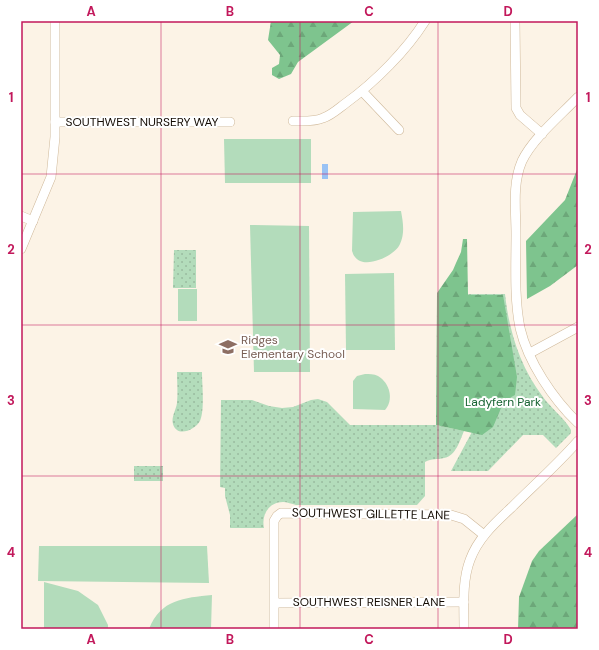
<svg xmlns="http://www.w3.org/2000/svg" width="599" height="650" font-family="'DM Sans',sans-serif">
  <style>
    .grass { fill: url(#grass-dots) }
    .forest { fill: url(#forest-firs) }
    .pitch { fill: #b3dcbb }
    .water { fill: #99c2f4 }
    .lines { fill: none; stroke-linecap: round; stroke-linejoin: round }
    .minor-casing { stroke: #cfb899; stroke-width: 10 }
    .minor { stroke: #fff; stroke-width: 9 }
    .grid { fill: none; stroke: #c2185b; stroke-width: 1; stroke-opacity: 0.55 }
    .labels { text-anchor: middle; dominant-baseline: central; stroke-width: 4; stroke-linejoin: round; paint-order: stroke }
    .street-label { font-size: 12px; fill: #120a02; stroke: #fff }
    .education-label { font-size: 12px; fill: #785e54; stroke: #fff; text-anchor: start }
    .park-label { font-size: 12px; fill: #176332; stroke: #fff }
    .neatline { fill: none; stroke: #c2185b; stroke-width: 1.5 }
    .grid-label { font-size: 13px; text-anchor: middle; font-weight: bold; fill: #c2185b }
  </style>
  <defs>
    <pattern id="grass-dots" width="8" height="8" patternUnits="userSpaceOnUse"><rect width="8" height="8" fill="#b3dcbb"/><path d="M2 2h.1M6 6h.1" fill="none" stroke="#99bb9f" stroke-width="1.8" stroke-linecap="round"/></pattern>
    <pattern id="forest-firs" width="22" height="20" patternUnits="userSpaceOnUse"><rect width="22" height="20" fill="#7ec48e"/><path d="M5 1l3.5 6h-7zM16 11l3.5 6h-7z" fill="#6ca779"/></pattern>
  </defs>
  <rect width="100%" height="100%" fill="#fcf3e6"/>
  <g class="grass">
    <path d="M 174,250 L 196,250 L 196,288 L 173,288 Z"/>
    <path d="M 467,294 L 505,294 C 509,331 520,367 543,397 C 550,407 567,421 571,430 L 571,433 L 556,448 L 543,435 L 523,435 L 488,471 L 451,471 L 473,430 Z"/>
    <path d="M 177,372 L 202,372 C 202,385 205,410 200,421 C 195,430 177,438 173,424 C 171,417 176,410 177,403 C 178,393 177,382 177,372 Z"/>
    <path d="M 318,399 L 327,402 L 350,425 L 436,425 L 464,431 C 460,440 456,456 444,458 C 437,460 432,458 425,462 L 425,496 L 417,505 L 296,505 C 292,504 287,502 283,502 C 269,502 261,515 264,528 L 230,528 L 230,515 L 225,496 L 225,488 L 220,487 L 221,400 L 252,400 L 269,406 L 282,408 L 293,407 L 311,400 Z"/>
    <rect x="134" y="466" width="29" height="15"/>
  </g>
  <g class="forest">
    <path d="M 271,21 L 354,21 L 298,62 L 291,74 L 279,79 L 272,75 L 272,68 L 279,64 L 280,55 L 268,40 Z"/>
    <path d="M 578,167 L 578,265 L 550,286 L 527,299 L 526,241 L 565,200 Z"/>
    <path d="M 463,239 L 467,239 L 468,295 L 503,295 L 517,377 L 515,395 L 504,401 L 493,427 L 482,435 L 436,425 L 437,293 L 453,270 L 456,263 L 461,252 Z"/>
    <path d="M 578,514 L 578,629 L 518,629 L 519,597 L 532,561 L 539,551 Z"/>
  </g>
  <g class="pitch">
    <path d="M 224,139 L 311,139 L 311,183 L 225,183 Z"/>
    <path d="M 401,211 C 403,222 405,233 400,244 C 395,256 364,270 355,257 C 353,255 353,253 352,251 L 353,212 Z"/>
    <path d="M 250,225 L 309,226 L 310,372 L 254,372 Z"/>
    <path d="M 394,273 L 395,350 L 346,350 L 345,274 Z"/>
    <circle cx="178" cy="282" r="4.5"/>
    <rect x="178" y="289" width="19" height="32"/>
    <path d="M 365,374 C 369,374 374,374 378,376 C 390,383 394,400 385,410 L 353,409 L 353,381 L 357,376 Z"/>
    <path d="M 39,546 L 207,546 L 209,583 L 38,581 Z"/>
    <path d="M 44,582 L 78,591 L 98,605 L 108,625 L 108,629 L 44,629 Z"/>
    <path d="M 212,595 L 211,629 L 149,629 C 161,599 184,598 212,595 Z"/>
  </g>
  <rect class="water" x="322" y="164" width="6" height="15"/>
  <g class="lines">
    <g class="minor-casing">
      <g id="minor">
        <path d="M 515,21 L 516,108 L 520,115 L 542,134"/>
        <path d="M 362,91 L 399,130"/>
        <path d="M 578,97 C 560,116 533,138 522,161 C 512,184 516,210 516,234 C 516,264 514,297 520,328 C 528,362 553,399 578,423"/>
        <path d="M 293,121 C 302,121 314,122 323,118 C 332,115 339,108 346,103 C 375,82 406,51 425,21"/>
        <path d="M 55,122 L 230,122"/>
        <path d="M 21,216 L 33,221"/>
        <path d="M 21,249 L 51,177 L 55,137 L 55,21"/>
        <path d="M 530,353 L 578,327"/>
        <path d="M 275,603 L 464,602"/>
        <path d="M 274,629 L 274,521 L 277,516 L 281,513 L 451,515 L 464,519 L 484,535"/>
        <path d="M 464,629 C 464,606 462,581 470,560 C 478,538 495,523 511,508 C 533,486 557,465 578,441"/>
      </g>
    </g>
    <use href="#minor" class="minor"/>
  </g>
  <path class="grid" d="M 161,21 L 161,629M 300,21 L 300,629M 438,21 L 438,629M 21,174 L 578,174M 21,325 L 578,325M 21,476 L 578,476"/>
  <defs>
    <g id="school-bare" transform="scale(1.38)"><path d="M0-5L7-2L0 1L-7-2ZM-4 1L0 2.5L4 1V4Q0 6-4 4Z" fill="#8d6e63" stroke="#fff" stroke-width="2.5" paint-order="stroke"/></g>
  </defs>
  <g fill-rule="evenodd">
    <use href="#school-bare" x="228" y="347"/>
  </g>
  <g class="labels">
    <g class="street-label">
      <text x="142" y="122">SOUTHWEST NURSERY WAY</text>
      <text transform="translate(371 514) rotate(1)">SOUTHWEST GILLETTE LANE</text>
      <text x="369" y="602">SOUTHWEST REISNER LANE</text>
    </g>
    <g class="education-label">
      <text x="241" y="340">Ridges<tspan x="241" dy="14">Elementary School</tspan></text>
    </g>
    <g class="park-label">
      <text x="503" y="402">Ladyfern Park</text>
    </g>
  </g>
  <rect width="599" height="650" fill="none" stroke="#ffffff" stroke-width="44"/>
  <rect x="22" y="22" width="555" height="606" class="neatline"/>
  <g class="grid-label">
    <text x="91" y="16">A</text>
    <text x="230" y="16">B</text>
    <text x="369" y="16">C</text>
    <text x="508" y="16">D</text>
    <text x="11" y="102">1</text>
    <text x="588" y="102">1</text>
    <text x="11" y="254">2</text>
    <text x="588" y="254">2</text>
    <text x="11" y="405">3</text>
    <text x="588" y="405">3</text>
    <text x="11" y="557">4</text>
    <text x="588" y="557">4</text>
    <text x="91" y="644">A</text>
    <text x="230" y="644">B</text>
    <text x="369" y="644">C</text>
    <text x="508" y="644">D</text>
  </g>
</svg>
